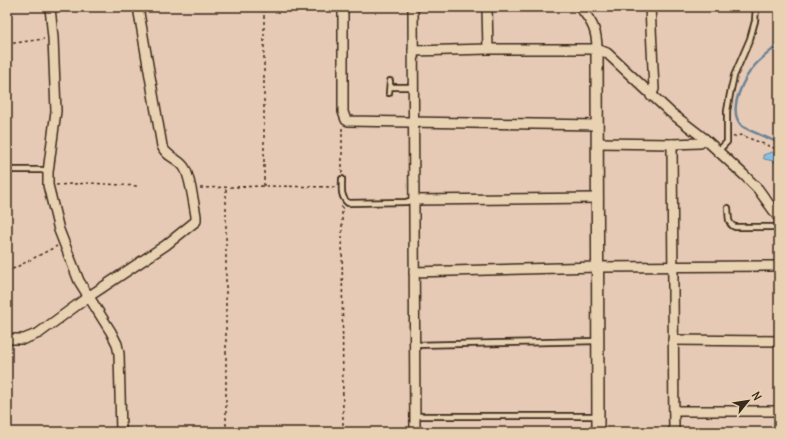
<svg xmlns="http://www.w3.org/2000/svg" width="786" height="439" font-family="Delius,sans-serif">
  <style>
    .water { fill: #87c0e6; stroke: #698496 }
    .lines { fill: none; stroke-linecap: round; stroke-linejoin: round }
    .stream { stroke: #698496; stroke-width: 2.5 }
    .service-casing { stroke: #3b2a1e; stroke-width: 8 }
    .minor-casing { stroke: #3b2a1e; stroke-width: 12 }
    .tertiary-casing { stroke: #3b2a1e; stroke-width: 14 }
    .path { stroke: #3b2a1e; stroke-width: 1.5; stroke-dasharray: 3 3; stroke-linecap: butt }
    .service { stroke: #e9d2b2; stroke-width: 4.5 }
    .minor { stroke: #e9d2b2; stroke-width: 9 }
    .tertiary { stroke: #e9d2b2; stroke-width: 11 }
  </style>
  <rect width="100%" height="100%" fill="#e7cab5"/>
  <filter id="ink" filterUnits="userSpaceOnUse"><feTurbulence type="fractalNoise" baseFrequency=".025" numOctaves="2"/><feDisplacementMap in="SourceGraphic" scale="8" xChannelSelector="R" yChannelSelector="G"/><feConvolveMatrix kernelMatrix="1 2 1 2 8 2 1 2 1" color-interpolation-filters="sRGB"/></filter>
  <g filter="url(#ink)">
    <path class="water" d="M 772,152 L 779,156 L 779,168 L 774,161 L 764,159 L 763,155 Z"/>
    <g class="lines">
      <path class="stream" d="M 779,44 C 771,51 763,57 756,64 C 744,77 726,111 742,126 C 747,130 771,139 779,143"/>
      <g class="service-casing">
        <g id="service">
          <path d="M 390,87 L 413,87"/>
          <path d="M 389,93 L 390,81"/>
          <path d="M 718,151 L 727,142 L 727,111 L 730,94 L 734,76 L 750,39 L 755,21 L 756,7"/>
          <path d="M 7,170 L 42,170 L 48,172"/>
          <path d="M 342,179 C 342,187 340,197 348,203 L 406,202 L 414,200"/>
          <path d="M 728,208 C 729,216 727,224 735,227 L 776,227 L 779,225"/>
          <path d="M 414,345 L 598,341"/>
          <path d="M 415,416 L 597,416"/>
        </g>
      </g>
      <g class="minor-casing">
        <g id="minor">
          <path d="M 50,7 L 53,38 L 56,111 L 48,172 L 48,185 L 59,230 L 79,281 L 111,332 L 117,344 L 119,354 L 121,432"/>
          <path d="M 343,7 L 343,112 L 346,120 L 348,121 L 597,125"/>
          <path d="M 413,7 L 415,432"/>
          <path d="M 580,7 C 592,22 597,30 597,49"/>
          <path d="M 650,7 L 654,89 L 651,96"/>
          <path d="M 488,49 L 597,49 L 607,53 L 670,112 L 705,139 L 744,175 L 758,189 L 779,218"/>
          <path d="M 413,51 L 488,49 L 487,7"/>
          <path d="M 597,143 L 672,144 L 700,143 L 705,139"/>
          <path d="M 672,144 L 674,432"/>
          <path d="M 414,200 L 598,198"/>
          <path d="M 414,272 L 598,267 L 779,266"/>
          <path d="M 7,339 L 24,339 L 39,333 L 88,297 L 166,245 L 196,221 L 196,216 C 194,205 190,175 184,167 C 178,158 166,157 162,146 L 138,7"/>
          <path d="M 673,340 L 779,341"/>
          <path d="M 674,411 L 779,411"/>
        </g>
      </g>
      <g class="tertiary-casing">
        <path id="tertiary" d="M 597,49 L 598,432"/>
      </g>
      <g class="path">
        <path d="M 7,44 L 44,39"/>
        <path d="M 733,137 L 741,135 L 779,150"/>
        <path d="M 342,173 L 342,127"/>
        <path d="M 56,185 L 90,183 L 137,186"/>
        <path d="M 264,186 L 264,7"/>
        <path d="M 200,188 L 264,186 L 336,187"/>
        <path d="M 342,206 L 343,432"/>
        <path d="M 7,272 L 57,246"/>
        <path d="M 226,432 L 226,188"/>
      </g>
      <use href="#service" class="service"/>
      <use href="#minor" class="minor"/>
      <use href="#tertiary" class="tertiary"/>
    </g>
  </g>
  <rect width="786" height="439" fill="none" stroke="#e9d2b2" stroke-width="24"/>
  <rect x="12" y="12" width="762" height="415" fill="none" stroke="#3b2a1e" stroke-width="1.5" filter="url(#ink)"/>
  <g transform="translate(748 401) rotate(60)" stroke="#e9d2b2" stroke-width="3" paint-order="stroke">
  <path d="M0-3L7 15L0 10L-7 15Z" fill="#3b2a1e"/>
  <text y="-6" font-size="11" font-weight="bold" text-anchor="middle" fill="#3b2a1e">N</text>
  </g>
</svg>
